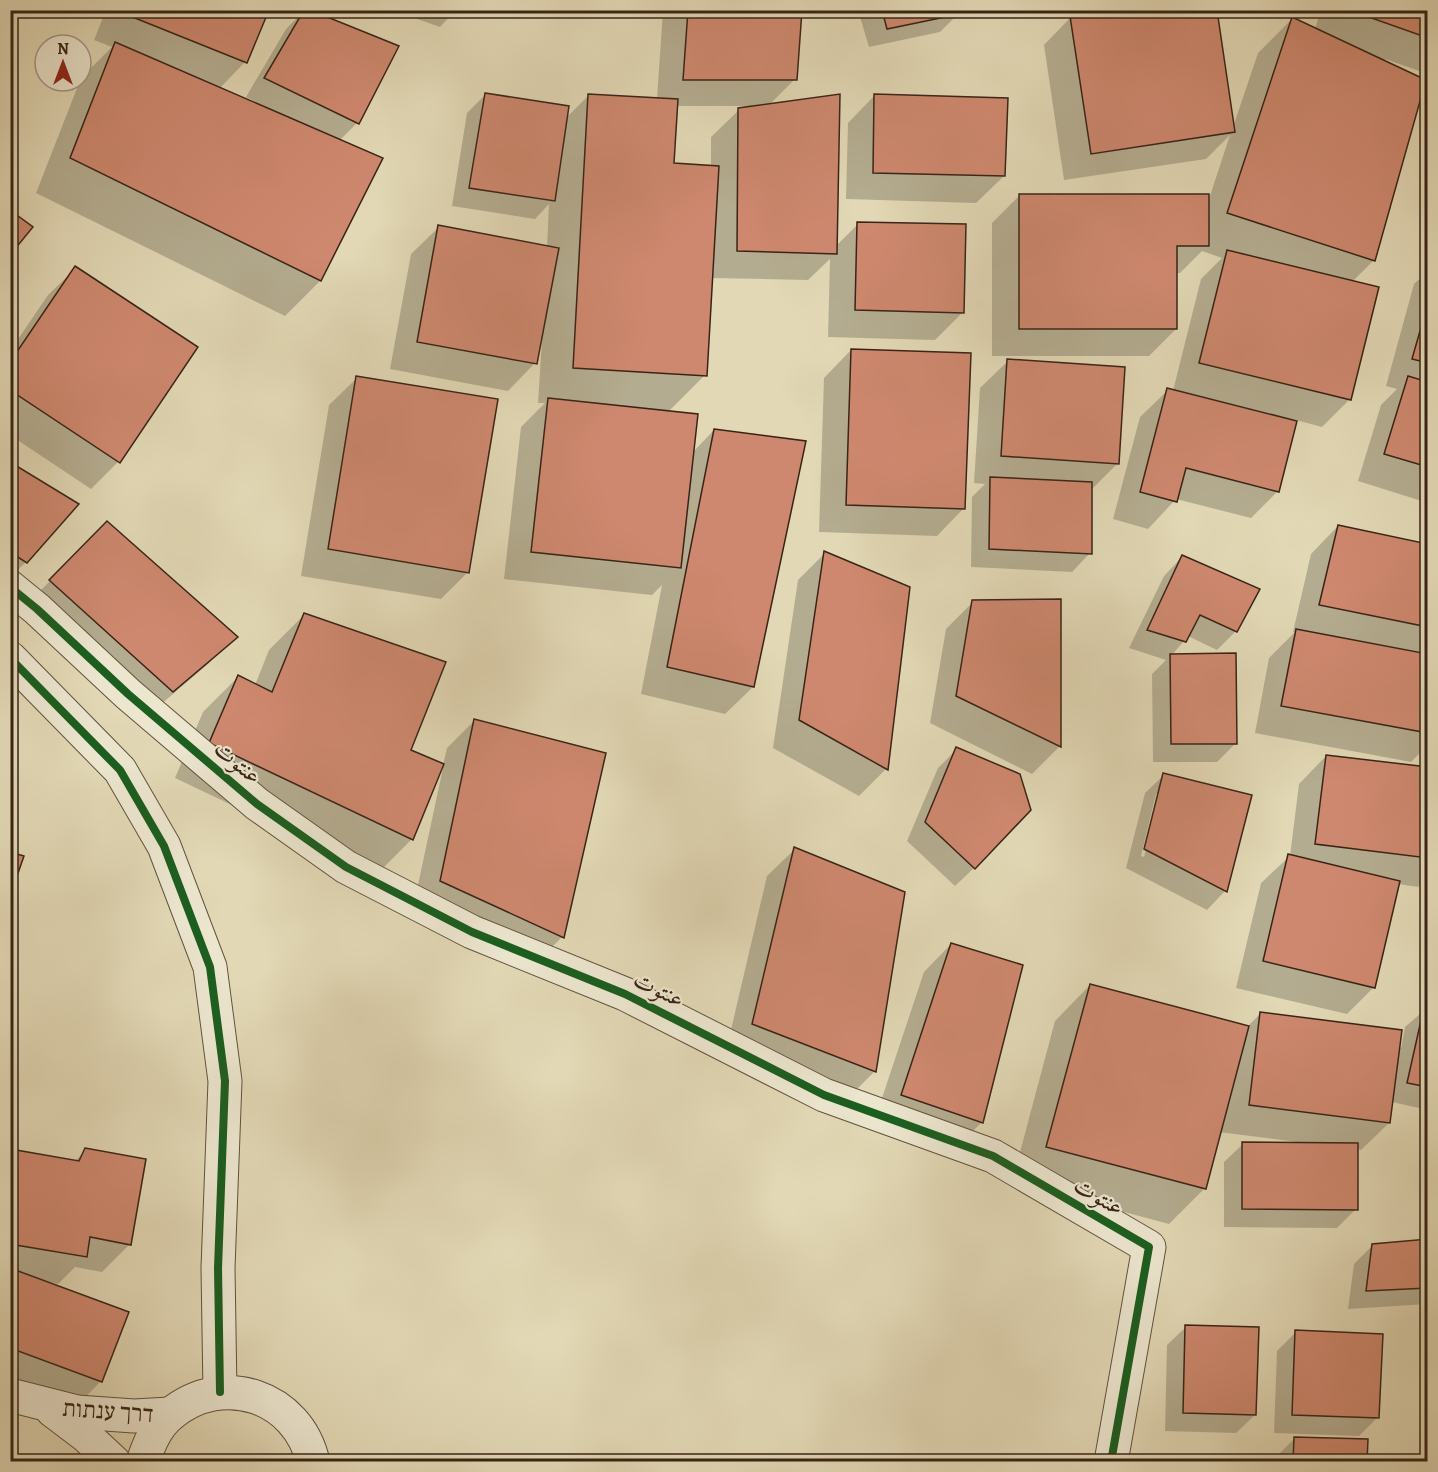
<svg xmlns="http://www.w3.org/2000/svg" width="1438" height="1472" font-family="Alegreya,Amiri,'Frank Ruhl Libre',serif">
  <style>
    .shadow { fill: #0003; fill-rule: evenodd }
    .building { fill: #ce886f; stroke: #382417; stroke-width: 1.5 }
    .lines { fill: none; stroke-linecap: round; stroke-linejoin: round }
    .street-casing { stroke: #62513e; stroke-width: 35 }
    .street { stroke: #ece6cf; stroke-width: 33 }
    .cycleway-casing { stroke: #ece6cf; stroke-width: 11 }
    .cycleway { stroke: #1b5e20; stroke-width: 8 }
    .labels { text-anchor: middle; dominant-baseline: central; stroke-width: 4.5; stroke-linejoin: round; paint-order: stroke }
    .street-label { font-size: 24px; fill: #382417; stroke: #ece6cf }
  </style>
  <rect width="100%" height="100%" fill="#e2d8b5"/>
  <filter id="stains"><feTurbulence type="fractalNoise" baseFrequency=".00333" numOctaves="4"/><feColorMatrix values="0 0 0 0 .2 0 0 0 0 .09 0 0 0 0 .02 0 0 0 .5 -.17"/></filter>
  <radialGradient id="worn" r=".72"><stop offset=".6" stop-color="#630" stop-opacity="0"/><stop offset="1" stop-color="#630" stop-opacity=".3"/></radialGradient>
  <g class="shadow">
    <path d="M 106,10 L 268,10 L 245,62 L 219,89 L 261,107 L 262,105 L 246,97 L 286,29 L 305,10 L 357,123 L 339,141 L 381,159 L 320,281 L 285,316 L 36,193 L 81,78 L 112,47 L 94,40 Z"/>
    <path d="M 392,10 L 456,10 L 440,27 Z"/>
    <path d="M 663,10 L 800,10 L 795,79 L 769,105 L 836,246 L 858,224 L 963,312 L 935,340 L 828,337 L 830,259 L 808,280 L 711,278 L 705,375 L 668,412 L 693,452 L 714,430 L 753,687 L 725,714 L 641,694 L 662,585 L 652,595 L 504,579 L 521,427 L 545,403 L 538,403 L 542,340 L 540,340 L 535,363 L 508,391 L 390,369 L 411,254 L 439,227 L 547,247 L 549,204 L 535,219 L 452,206 L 467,113 L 485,95 L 566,118 L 589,95 L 657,99 ZM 676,106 L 747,106 L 747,108 L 739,110 L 711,137 L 711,167 L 672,164 Z"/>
    <path d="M 858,10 L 958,10 L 959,13 L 940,32 L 869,47 Z"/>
    <path d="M 1321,10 L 1428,10 L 1428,74 L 1385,59 L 1384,61 L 1374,260 L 1352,282 L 1350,399 L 1322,427 L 1296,420 L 1278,491 L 1251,518 L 1176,499 L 1148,529 L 1113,519 L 1140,417 L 1168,390 L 1173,391 L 1201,279 L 1222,258 L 1202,251 L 1180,273 L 1176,273 L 1176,329 L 1149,356 L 992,356 L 992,223 L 1019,196 L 1208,202 L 1230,135 L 1206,159 L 1064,180 L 1044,45 L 1071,17 L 1233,127 L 1258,53 L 1293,18 L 1315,29 Z"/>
    <path d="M 875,95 L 1004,176 L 976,203 L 846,199 L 848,123 Z"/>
    <path d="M 76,268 L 196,348 L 118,462 L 91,489 L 10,435 L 10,351 L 48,295 Z"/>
    <path d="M 1428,271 L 1428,503 L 1358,481 L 1381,405 L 1397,389 L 1386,386 L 1414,284 Z"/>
    <path d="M 851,350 L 964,508 L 937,536 L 819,532 L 824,378 Z"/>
    <path d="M 1008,361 L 1118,463 L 1090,491 L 1090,553 L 1072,572 L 971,567 L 972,497 L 985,484 L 974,483 L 980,388 Z"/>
    <path d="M 357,378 L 468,572 L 441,599 L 301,576 L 329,405 Z"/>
    <path d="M 10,464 L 26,562 L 10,577 Z"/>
    <path d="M 108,523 L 235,637 L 208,664 L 145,718 L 23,608 Z"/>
    <path d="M 1338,526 L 1428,545 L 1428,745 L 1411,762 L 1255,733 L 1269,658 L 1295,632 L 1293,632 L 1311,554 Z"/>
    <path d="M 825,553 L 909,588 L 886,769 L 859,796 L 773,748 L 798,580 Z"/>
    <path d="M 1182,557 L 1236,631 L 1217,650 L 1188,636 L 1172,655 L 1236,743 L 1217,762 L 1153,762 L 1152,674 L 1166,660 L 1129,648 L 1164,576 Z"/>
    <path d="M 1059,600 L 1059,747 L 1032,774 L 930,723 L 946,629 L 973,602 Z"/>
    <path d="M 304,615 L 409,751 L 443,765 L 447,748 L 474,721 L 604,754 L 562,937 L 535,964 L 413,908 L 443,768 L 441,768 L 412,839 L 377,874 L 175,778 L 203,712 L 238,677 L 255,685 L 269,650 Z"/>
    <path d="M 957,749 L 974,868 L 955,886 L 907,841 L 938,768 Z"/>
    <path d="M 1326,756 L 1428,768 L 1428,877 L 1418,887 L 1398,884 L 1374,987 L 1347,1014 L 1236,988 L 1261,883 L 1290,856 L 1299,784 Z"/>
    <path d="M 1164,775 L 1250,796 L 1225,891 L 1207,910 L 1126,868 L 1145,793 ZM 1156,794 L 1160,794 L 1144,857 L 1141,856 Z"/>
    <path d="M 795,849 L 875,1071 L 848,1098 L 726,1051 L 767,876 Z"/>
    <path d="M 951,944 L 1021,966 L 981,1123 L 954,1150 L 874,1122 L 924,972 Z"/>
    <path d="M 1090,985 L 1247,1027 L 1261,1013 L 1401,1048 L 1405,1027 L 1428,1007 L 1428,1110 L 1392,1102 L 1389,1123 L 1361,1150 L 1357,1149 L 1356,1209 L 1337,1228 L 1224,1227 L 1224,1162 L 1243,1144 L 1297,1144 L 1297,1142 L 1219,1132 L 1204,1189 L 1169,1224 L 1012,1182 L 1055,1021 Z"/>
    <path d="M 86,1150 L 130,1244 L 102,1272 L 75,1267 L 58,1284 L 46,1281 L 101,1381 L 74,1409 L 10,1385 L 10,1151 L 74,1162 Z"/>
    <path d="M 1428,1241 L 1428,1304 L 1348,1309 L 1354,1264 L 1372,1246 Z"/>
    <path d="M 1186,1327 L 1255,1415 L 1236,1433 L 1165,1431 L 1167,1345 Z"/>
    <path d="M 1296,1332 L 1377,1418 L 1359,1436 L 1274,1433 L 1277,1351 Z"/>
    <path d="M 1295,1438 L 1366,1462 L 1276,1462 L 1276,1457 Z"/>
  </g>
  <g class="building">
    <path d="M 121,10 L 269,10 L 247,63 L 120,12 Z"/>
    <path d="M 304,10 L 310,10 L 399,46 L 359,124 L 264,78 Z"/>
    <path d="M 688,10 L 802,10 L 797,80 L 683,80 Z"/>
    <path d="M 882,10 L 959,10 L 960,14 L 887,29 Z"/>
    <path d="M 1107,10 L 1217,10 L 1235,132 L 1091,154 L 1070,16 Z"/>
    <path d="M 1349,10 L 1428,10 L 1428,38 Z"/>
    <path d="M 1292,17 L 1426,80 L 1375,261 L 1227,213 Z"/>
    <path d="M 115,42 L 383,158 L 321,281 L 70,158 Z"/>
    <path d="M 485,93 L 569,106 L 555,201 L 469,188 Z"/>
    <path d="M 588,94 L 678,99 L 674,163 L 719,166 L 707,376 L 573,368 Z"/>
    <path d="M 840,94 L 837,254 L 737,251 L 738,108 Z"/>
    <path d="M 874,94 L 1008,98 L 1005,176 L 873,173 Z"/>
    <path d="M 1019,194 L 1209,194 L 1209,246 L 1177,246 L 1177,329 L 1019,329 Z"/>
    <path d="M 10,210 L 33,227 L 10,255 Z"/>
    <path d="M 857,222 L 966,224 L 964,313 L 855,310 Z"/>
    <path d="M 438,225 L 559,248 L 537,364 L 417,342 Z"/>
    <path d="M 1227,250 L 1379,287 L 1351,400 L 1199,363 Z"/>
    <path d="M 75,266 L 198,347 L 120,463 L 10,390 L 10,362 Z"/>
    <path d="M 1428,303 L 1428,363 L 1412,359 Z"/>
    <path d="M 851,349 L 971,353 L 965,509 L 846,505 Z"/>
    <path d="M 1007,359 L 1125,367 L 1119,464 L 1001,456 Z"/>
    <path d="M 356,376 L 498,399 L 469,573 L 328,549 Z"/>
    <path d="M 1408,376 L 1428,382 L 1428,467 L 1384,454 Z"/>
    <path d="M 1167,388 L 1297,421 L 1279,492 L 1186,468 L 1177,502 L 1140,492 Z"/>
    <path d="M 548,398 L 698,414 L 681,568 L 531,552 Z"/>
    <path d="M 714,429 L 806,441 L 754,687 L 667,667 Z"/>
    <path d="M 10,462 L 79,504 L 27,563 L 10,552 Z"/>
    <path d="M 990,477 L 1092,482 L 1092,554 L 989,549 Z"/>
    <path d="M 107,521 L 238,637 L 173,692 L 49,580 Z"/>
    <path d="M 1338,525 L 1428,544 L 1428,627 L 1319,605 Z"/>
    <path d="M 824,551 L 910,587 L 888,770 L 799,720 Z"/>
    <path d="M 1182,555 L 1260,589 L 1237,632 L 1200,615 L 1186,642 L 1147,630 Z"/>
    <path d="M 1061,599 L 1061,747 L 956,696 L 972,600 Z"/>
    <path d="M 304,613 L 446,662 L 411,750 L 444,764 L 413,840 L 209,743 L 238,675 L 272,692 Z"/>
    <path d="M 1296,629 L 1428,654 L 1428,733 L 1281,706 Z"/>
    <path d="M 1236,653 L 1237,744 L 1171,744 L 1170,654 Z"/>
    <path d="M 474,719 L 606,753 L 564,938 L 440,881 Z"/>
    <path d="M 956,747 L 1020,774 L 1031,810 L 975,869 L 925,822 Z"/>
    <path d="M 1326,755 L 1428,767 L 1428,858 L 1315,844 Z"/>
    <path d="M 1163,773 L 1252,795 L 1227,892 L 1144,849 Z"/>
    <path d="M 794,847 L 905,892 L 876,1072 L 752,1024 Z"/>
    <path d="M 10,852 L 24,856 L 10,896 Z"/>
    <path d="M 1288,854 L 1400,881 L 1375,988 L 1263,961 Z"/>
    <path d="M 951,943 L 1023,965 L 983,1123 L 901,1095 Z"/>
    <path d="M 1090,984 L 1249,1026 L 1206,1189 L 1046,1147 Z"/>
    <path d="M 1424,1007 L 1428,1008 L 1428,1087 L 1407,1083 Z"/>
    <path d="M 1260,1012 L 1402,1030 L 1390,1123 L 1249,1105 Z"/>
    <path d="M 1242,1142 L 1358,1143 L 1358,1210 L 1242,1209 Z"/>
    <path d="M 85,1148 L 146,1159 L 131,1245 L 90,1237 L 87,1257 L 10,1244 L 10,1149 L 79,1161 Z"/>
    <path d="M 1428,1239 L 1428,1288 L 1366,1291 L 1372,1244 Z"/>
    <path d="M 10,1268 L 129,1312 L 102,1382 L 10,1348 Z"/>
    <path d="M 1185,1325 L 1259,1327 L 1256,1415 L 1183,1413 Z"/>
    <path d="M 1295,1330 L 1383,1334 L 1379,1418 L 1292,1415 Z"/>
    <path d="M 1294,1437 L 1368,1439 L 1367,1462 L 1293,1462 Z"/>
  </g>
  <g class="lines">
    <g class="street-casing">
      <g id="street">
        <path d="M 10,587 L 37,609 L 128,694 L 257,804 L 346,867 L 472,932 L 625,994 L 824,1095 L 993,1156 L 1149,1247 L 1111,1462"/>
        <path d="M 10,658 L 120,770 L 164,846 L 210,967 L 225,1081 L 218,1268 L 220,1392"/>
        <path d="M 10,1395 L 77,1412 L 134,1416 L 170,1414"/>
        <path d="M 52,1410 L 85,1435 L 114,1462"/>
        <path d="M 143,1462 C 149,1444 156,1426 171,1414 C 223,1371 298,1396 313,1462"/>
      </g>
    </g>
    <use href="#street" class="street"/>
    <g class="cycleway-casing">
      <g id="cycleway">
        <path d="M 10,587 L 37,609 L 128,694 L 257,804 L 346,867 L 472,932 L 625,994 L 824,1095 L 993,1156 L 1149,1247 L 1111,1462"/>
        <path d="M 10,658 L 120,770 L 164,846 L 210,967 L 225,1081 L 218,1268 L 220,1392"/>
      </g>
    </g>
    <use href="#cycleway" class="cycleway"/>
  </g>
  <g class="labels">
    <g class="street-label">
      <text transform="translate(238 762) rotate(40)">عنتوت</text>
      <text transform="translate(659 989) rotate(26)">عنتوت</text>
      <text transform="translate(1099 1196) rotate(30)">عنتوت</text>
      <text transform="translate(108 1411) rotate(4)">דרך ענתות</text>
    </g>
  </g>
  <rect width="1438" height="1472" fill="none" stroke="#e2d8b5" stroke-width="36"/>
  <rect x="12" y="12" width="1414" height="1448" fill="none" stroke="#382417" stroke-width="3"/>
  <rect x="18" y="18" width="1402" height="1436" fill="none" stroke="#382417" stroke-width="1.5"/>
  <g transform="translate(63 63)"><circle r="28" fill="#ece6cf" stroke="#a49885" stroke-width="1.5"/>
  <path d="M0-4.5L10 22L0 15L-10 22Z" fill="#8f2418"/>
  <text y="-9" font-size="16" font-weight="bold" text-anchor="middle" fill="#382417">N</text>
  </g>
  <rect width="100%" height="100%" filter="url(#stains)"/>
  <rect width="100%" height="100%" fill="url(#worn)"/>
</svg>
